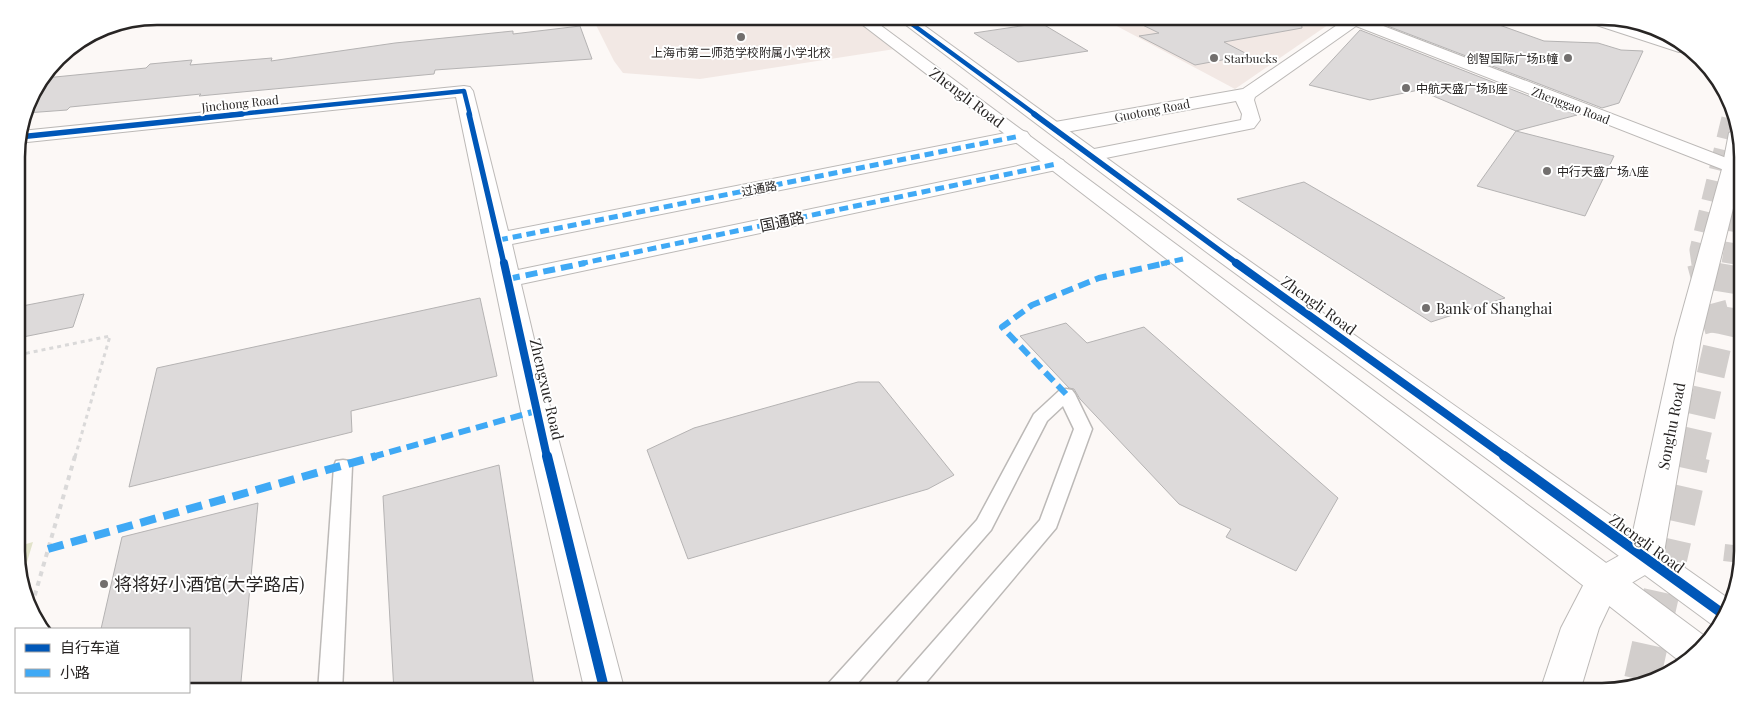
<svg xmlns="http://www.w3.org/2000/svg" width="1759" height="708" font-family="'Playfair Display','Noto Sans SC',serif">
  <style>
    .built { fill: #f2e8e4 }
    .green { fill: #e2e3ca }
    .building { fill: #dddada; stroke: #b5b3b3 }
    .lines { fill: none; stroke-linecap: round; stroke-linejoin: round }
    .secondary-tunnel-far1 { stroke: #d2cecc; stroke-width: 21; stroke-dasharray: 21 11; stroke-linecap: butt }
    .secondary-tunnel { stroke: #d2cecc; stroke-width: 28; stroke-dasharray: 28 14; stroke-linecap: butt }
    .primary-tunnel-far2 { stroke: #d2cecc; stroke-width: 21; stroke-dasharray: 21 11; stroke-linecap: butt }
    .primary-tunnel-far1 { stroke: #d2cecc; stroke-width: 28; stroke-dasharray: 28 14; stroke-linecap: butt }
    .primary-tunnel { stroke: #d2cecc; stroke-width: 36; stroke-dasharray: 36 18; stroke-linecap: butt }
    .lane-casing { stroke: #bcb9b7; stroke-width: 3 }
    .street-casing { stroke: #bcb9b7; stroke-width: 2 }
    .secondary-casing { stroke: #bcb9b7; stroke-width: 2 }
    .primary-casing { stroke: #bcb9b7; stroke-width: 2 }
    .path-far1 { stroke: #dad9d9; stroke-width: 3; stroke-dasharray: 4 4; stroke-linecap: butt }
    .path { stroke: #dad9d9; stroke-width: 4; stroke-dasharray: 5 5; stroke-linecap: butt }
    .lane { fill: #fffefe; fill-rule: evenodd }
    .street { fill: #fffefe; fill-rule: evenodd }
    .secondary { fill: #fffefe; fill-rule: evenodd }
    .primary { fill: #fffefe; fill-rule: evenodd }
    .quiet-far2 { stroke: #3fa9f5; stroke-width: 5; stroke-dasharray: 9 5; stroke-linecap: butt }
    .quiet-far1 { stroke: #3fa9f5; stroke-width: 6; stroke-dasharray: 12 6; stroke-linecap: butt }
    .quiet { stroke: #3fa9f5; stroke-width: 8; stroke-dasharray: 16 8; stroke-linecap: butt }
    .cycleway-far3-casing { stroke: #fff; stroke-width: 6 }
    .cycleway-far2-casing { stroke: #fff; stroke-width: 8 }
    .cycleway-far1-casing { stroke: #fff; stroke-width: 11 }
    .cycleway-casing { stroke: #fff; stroke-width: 13 }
    .cycleway-far3 { stroke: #0057b8; stroke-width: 4.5 }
    .cycleway-far2 { stroke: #0057b8; stroke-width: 5.5 }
    .cycleway-far1 { stroke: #0057b8; stroke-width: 8 }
    .cycleway { stroke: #0057b8; stroke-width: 10 }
    .poi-dot { fill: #726f6e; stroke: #fff; stroke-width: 2 }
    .labels { text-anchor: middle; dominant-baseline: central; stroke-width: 4; stroke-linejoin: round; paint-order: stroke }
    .far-poi-label { font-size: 12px; fill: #282524; stroke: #fff; text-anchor: start }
    .far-street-label { font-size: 12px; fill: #282524; stroke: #fff }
    .street-label { font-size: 15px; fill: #282524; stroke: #fff }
    .poi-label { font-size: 15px; fill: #282524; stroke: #fff; text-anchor: start }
    .near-poi-label { font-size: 18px; fill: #282524; stroke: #fff; text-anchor: start }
    .rim { fill: none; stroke: #282524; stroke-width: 2.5 }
  </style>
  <rect width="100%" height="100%" fill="#fcf8f6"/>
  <g class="built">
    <path d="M 660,16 L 853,16 L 895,49 L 700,79 L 623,73 L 614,61 L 596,25 Z"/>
    <path d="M 1098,16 L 1332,16 L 1338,18 L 1235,89 Z"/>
  </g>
  <path class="green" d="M 33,542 L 21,582 L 19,546 Z"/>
  <g class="building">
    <path d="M 1124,16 L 1301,16 L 1302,28 L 1224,42 L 1249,55 L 1195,65 L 1139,36 L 1159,33 Z"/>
    <path d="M 1432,16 L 1460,16 L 1474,21 L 1491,22 L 1544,41 L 1598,43 L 1621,50 L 1643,51 L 1619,103 L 1602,108 L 1385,25 Z"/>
    <path d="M 1041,23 L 1088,51 L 1018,62 L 974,33 Z"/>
    <path d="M 580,26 L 592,59 L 435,70 L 434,74 L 199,96 L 201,94 L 70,107 L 67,110 L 26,113 L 31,94 L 45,78 L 146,68 L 150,64 L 192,60 L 190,65 L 272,58 L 271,61 L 395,43 L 513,31 L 513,34 Z"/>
    <path d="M 1360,30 L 1577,115 L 1516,131 L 1419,90 L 1370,100 L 1309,85 Z"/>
    <path d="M 1516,131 L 1614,156 L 1585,216 L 1477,186 Z"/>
    <path d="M 1304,182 L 1505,298 L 1431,322 L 1237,199 Z"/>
    <path d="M 84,294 L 73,327 L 18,338 L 17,307 Z"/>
    <path d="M 480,298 L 497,376 L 351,411 L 352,432 L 129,487 L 157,368 Z"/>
    <path d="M 1066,323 L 1087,343 L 1144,327 L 1338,498 L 1296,571 L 1226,537 L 1231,529 L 1179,504 L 1080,399 L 1074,389 L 1069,388 L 1020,336 Z"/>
    <path d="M 858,382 L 879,382 L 954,475 L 928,489 L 688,559 L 647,450 L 694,428 Z"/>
    <path d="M 499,465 L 535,692 L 394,692 L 383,496 Z"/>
    <path d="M 258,503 L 240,692 L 189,692 L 189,629 L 101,629 L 122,537 Z"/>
  </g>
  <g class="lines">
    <path class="secondary-tunnel-far1" d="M 1702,264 L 1700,250 L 1732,118"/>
    <path class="secondary-tunnel" d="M 1701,263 L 1720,334"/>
    <path class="primary-tunnel-far2" d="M 1732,264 L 1742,202"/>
    <path class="primary-tunnel-far1" d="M 1692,457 L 1720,334 L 1732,263"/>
    <g class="primary-tunnel">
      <path d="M 1741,563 L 1743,546"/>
      <path d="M 1642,680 L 1692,456"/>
    </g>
    <g class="lane-casing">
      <g id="lane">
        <path d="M 1066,389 L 1072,390 L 1075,394 L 1092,429 L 1056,528 L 918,692 L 891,692 L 895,685 L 1040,520 L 1074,429 L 1063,406 L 1047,421 L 991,530 L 850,692 L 823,692 L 827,685 L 977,520 L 1034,414 L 1060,390 Z"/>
        <path d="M 343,460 L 350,461 L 352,466 L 342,692 L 318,692 L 334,466 L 336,461 Z"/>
      </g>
    </g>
    <g class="street-casing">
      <g id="street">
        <path d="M 1337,16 L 1360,17 L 1742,164 L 1742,177 L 1356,26 L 1255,97 L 1254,100 L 1260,120 L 1254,128 L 1091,161 L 1084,159 L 1081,155 L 1084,151 L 1241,120 L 1242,114 L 1236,101 L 1055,134 L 1048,132 L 1045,128 L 1048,124 L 1055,122 L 1243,89 L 1343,21 Z"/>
        <path d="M 1576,16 C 1614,16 1658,31 1691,52 L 1679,52 L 1578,19 Z"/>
        <path d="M 464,86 L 470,87 L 473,91 L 508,231 L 1020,130 L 1027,132 L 1030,136 L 1027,140 L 1020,142 L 512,244 L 518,270 L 1056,158 L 1063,160 L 1066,164 L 1063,168 L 1056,170 L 521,284 L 551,411 L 625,692 L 585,692 L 521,411 L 456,97 L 18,143 L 21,131 Z"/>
      </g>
    </g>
    <g class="secondary-casing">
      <g id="secondary">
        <path d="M 851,16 L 868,16 L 1706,637 L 1688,663 L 1682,663 L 1113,217 Z"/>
        <path d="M 894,16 L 911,16 L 1221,241 L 1732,601 L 1714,626 L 1205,251 Z"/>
      </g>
    </g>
    <g class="primary-casing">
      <path id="primary" d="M 1737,128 L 1742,138 L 1742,172 L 1701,338 L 1663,558 L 1657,568 L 1616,592 L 1599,628 L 1580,691 L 1540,691 L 1561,628 L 1590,572 L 1629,550 L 1675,338 L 1722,169 L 1729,133 Z"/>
    </g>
    <path class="path-far1" d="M 18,355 L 110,336 L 75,457"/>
    <path class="path" d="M 32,605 L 75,456"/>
    <use href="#lane" class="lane"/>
    <use href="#street" class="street"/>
    <use href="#secondary" class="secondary"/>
    <use href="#primary" class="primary"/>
    <g class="quiet-far2">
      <path d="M 499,240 L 1020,136"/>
      <path d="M 579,264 L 1056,164"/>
      <path d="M 1161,264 L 1183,259"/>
    </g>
    <g class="quiet-far1">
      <path d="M 508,279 L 585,263"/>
      <path d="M 1066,394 L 1002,327 L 1032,305 L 1099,278 L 1166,263"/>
      <path d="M 372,457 L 536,411"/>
    </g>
    <path class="quiet" d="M 48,549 L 376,456"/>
    <g class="cycleway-far3-casing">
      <g id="cycleway-far3">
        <path d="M 901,16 L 1036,115"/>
        <path d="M 230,115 L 464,91 L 470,115"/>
      </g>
    </g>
    <g class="cycleway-far2-casing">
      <g id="cycleway-far2">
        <path d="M 469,114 L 504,264"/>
        <path d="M 1034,114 L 1238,264"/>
        <path d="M 19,137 L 242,114"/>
      </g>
    </g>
    <g class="cycleway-far1-casing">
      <g id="cycleway-far1">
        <path d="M 504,263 L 547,457"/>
        <path d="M 1236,263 L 1506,457"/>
      </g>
    </g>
    <g class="cycleway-casing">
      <g id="cycleway">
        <path d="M 547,456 L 605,692"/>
        <path d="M 1504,456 L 1723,614"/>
      </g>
    </g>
    <use href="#cycleway-far3" class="cycleway-far3"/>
    <use href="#cycleway-far2" class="cycleway-far2"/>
    <use href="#cycleway-far1" class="cycleway-far1"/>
    <use href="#cycleway" class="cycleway"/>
  </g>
  <g class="poi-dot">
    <circle cx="741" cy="37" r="5"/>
    <circle cx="1214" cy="58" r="5"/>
    <circle cx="1568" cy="58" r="5"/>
    <circle cx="1406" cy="88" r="5"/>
    <circle cx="1547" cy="171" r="5"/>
    <circle cx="1426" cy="308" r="5"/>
    <circle cx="104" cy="584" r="5"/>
  </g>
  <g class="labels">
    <g class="far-poi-label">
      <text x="741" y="52" text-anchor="middle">上海市第二师范学校附属小学北校</text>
      <text x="1224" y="58">Starbucks</text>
      <text x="1558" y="58" text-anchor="end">创智国际广场B幢</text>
      <text x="1416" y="88">中航天盛广场B座</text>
      <text x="1557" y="171">中行天盛广场A座</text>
    </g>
    <g class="far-street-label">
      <text transform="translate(240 103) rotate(-6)">Jinchong Road</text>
      <text transform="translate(1571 105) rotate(21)">Zhenggao Road</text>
      <text transform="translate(1152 110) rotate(-11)">Guotong Road</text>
      <text transform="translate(759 188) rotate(-11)">过通路</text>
    </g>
    <g class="street-label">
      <text transform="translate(967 97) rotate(37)">Zhengli Road</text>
      <text transform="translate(782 221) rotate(-12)">国通路</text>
      <text transform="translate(1319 305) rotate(36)">Zhengli Road</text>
      <text transform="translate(547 389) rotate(77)">Zhengxue Road</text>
      <text transform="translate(1671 426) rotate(-79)">Songhu Road</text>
      <text transform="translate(1647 543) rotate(36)">Zhengli Road</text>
    </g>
    <g class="poi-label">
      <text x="1436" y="308">Bank of Shanghai</text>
    </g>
    <g class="near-poi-label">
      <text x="114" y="584">将将好小酒馆(大学路店)</text>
    </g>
  </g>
  <path d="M0 0H1759V708H0ZM157 25H1602A132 132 0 0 1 1734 157V551A132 132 0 0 1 1602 683H157A132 132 0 0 1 25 551V157A132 132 0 0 1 157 25Z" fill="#fff" fill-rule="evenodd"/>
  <path class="rim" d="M157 25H1602A132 132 0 0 1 1734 157V551A132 132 0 0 1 1602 683H157A132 132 0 0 1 25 551V157A132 132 0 0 1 157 25Z"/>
  <rect x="15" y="628" width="175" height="65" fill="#ffffff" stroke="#a9a8a7"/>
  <rect x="25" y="644" width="25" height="8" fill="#0057b8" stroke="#a9a8a7"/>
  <text x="60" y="653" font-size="15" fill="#282524">自行车道</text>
  <rect x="25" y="669" width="25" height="8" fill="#3fa9f5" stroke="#a9a8a7"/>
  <text x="60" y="678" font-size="15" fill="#282524">小路</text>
</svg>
